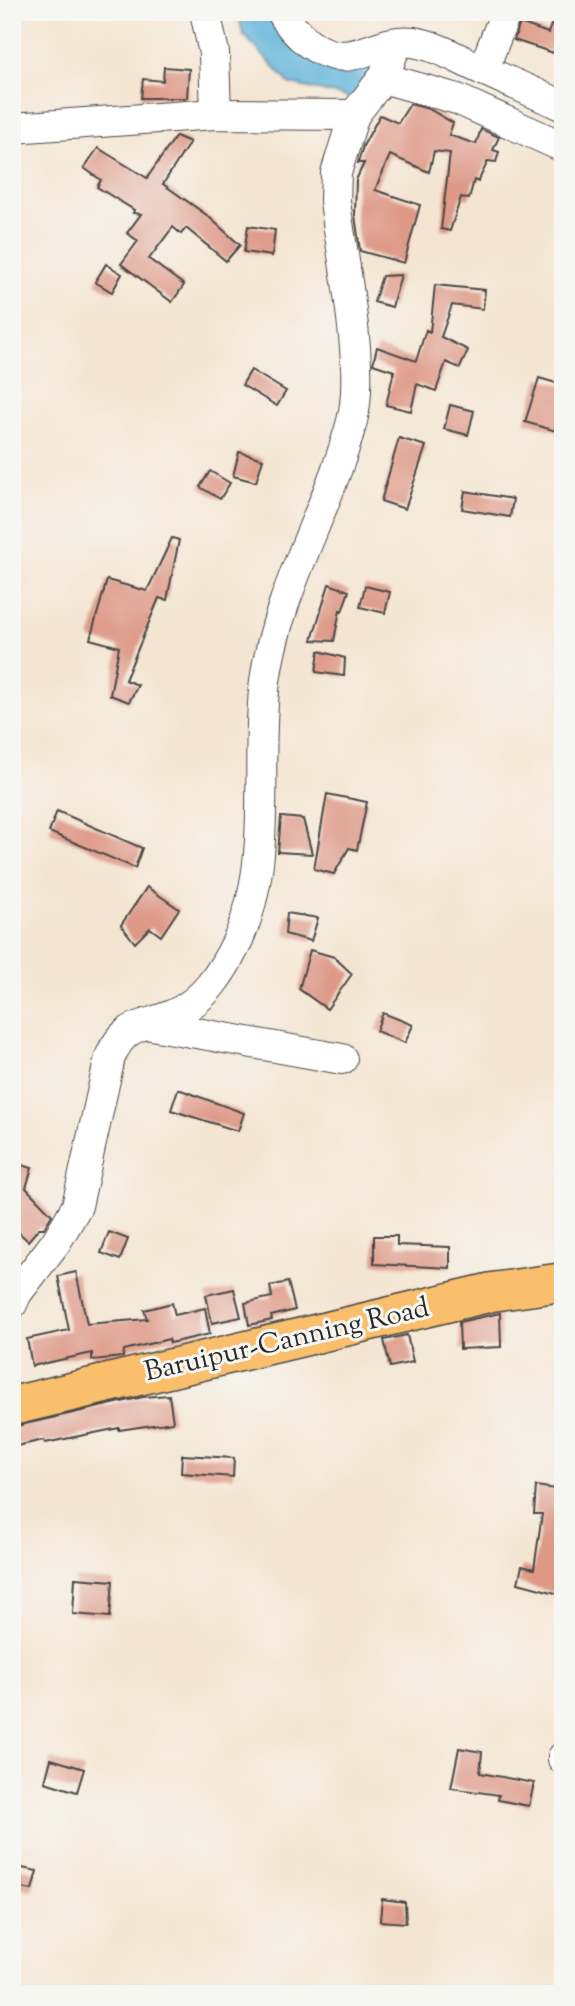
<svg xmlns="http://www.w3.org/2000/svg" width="575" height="2006" font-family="'Sorts Mill Goudy',serif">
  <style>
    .water { fill: #5eb2da; stroke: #446e82; stroke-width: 2 }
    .building { fill: #de9987 }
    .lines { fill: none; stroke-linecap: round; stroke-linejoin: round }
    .minor-casing { stroke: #494744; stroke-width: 32 }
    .major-casing { stroke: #494744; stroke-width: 41 }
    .minor { stroke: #fff; stroke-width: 30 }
    .major { stroke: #f9bf6d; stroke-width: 38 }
    .labels { text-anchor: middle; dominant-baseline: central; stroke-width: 6; stroke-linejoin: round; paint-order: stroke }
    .street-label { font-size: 28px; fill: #2b2b2b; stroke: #f6f6f2 }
  </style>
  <rect width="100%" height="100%" fill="#f6f6f2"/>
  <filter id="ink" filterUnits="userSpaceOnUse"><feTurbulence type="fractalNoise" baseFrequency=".0143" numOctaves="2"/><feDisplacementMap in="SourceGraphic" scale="14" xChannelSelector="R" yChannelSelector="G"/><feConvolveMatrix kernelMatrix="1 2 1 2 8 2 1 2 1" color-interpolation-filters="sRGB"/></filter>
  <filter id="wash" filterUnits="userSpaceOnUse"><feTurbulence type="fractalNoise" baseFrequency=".00686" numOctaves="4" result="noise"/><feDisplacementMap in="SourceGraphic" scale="28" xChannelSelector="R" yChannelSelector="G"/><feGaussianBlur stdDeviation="1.57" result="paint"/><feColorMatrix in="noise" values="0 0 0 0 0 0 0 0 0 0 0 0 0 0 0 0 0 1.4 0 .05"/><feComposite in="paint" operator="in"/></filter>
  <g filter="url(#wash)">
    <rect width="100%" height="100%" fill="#f4e5d2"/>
    <path class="water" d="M 238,12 L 289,12 L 310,50 L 388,72 L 358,99 L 290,84 L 243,34 Z"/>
    <g id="blocks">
      <g class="building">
        <path d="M 556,12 L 563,12 L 563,56 L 514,40 L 520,23 L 548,33 Z"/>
        <path d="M 164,67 L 189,69 L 187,98 L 141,98 L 143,79 L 163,81 Z"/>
        <path d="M 410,104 L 429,109 L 453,123 L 449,135 L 476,144 L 481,129 L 499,137 L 493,150 L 499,152 L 496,162 L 488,161 L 478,182 L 474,180 L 469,199 L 461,197 L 450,231 L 441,229 L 450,153 L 434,151 L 429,172 L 390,155 L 375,190 L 420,205 L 404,263 L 360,251 L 355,215 L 356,180 L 364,163 L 358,163 L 363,146 L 380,115 L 398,123 Z"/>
        <path d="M 176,136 L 190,142 L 163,184 L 208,216 L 240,245 L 226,261 L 186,228 L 181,234 L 173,227 L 149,259 L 184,285 L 172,302 L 121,264 L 138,241 L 127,233 L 141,214 L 133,213 L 134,210 L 97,187 L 101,180 L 84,168 L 98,148 L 147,178 Z"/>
        <path d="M 248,226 L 275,230 L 272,256 L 244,252 Z"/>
        <path d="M 106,264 L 122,274 L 112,292 L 95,282 Z"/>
        <path d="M 401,275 L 392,307 L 374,302 L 382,276 Z"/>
        <path d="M 435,285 L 485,290 L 483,309 L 452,305 L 441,337 L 468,350 L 460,368 L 446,362 L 436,391 L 417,384 L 411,411 L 386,405 L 394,371 L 373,364 L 377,347 L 416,361 L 426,330 L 430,332 Z"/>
        <path d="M 251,370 L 286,391 L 277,406 L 242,385 Z"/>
        <path d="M 539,378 L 563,385 L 563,433 L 525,422 Z"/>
        <path d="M 450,405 L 474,411 L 468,435 L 444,429 Z"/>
        <path d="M 399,438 L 426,446 L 405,509 L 381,501 Z"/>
        <path d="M 239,452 L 263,459 L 256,482 L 233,476 Z"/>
        <path d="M 210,471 L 230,483 L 220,499 L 200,487 Z"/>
        <path d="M 465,491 L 513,499 L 510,517 L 462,509 Z"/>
        <path d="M 172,538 L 179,540 L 167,600 L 159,598 L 125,680 L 138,685 L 129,702 L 110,695 L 119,647 L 90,639 L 107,580 L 147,591 Z"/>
        <path d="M 329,584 L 349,591 L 342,611 L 340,610 L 334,641 L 312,640 Z"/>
        <path d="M 365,586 L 390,592 L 385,613 L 360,607 Z"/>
        <path d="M 319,651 L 345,658 L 344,676 L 316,672 Z"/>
        <path d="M 327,794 L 367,802 L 357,850 L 349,848 L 334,874 L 314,869 Z"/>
        <path d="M 57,811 L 142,848 L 135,868 L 49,832 Z"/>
        <path d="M 281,817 L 303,819 L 312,854 L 278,852 Z"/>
        <path d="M 147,887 L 179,909 L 161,936 L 150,928 L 135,943 L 121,925 Z"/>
        <path d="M 287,913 L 318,918 L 311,941 L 285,934 Z"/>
        <path d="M 310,950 L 334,957 L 352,974 L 327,1009 L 299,989 Z"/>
        <path d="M 383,1013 L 413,1025 L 405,1043 L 376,1031 Z"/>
        <path d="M 178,1089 L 244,1113 L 238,1131 L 171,1110 Z"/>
        <path d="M 15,1163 L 32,1168 L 26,1188 L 52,1215 L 44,1228 L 39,1228 L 28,1241 L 12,1226 Z"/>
        <path d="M 109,1232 L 128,1239 L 120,1260 L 101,1253 Z"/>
        <path d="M 374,1236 L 397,1236 L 397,1245 L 450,1247 L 450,1268 L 374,1264 Z"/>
        <path d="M 76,1272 L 87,1324 L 147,1319 L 144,1310 L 172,1303 L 175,1315 L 205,1308 L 210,1334 L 170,1343 L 169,1339 L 124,1350 L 123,1357 L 92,1360 L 92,1353 L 32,1366 L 27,1339 L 69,1330 L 58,1276 Z"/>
        <path d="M 288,1282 L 295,1310 L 271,1316 L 272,1320 L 249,1325 L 245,1303 L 272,1297 L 270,1286 Z"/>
        <path d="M 234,1289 L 241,1317 L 212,1323 L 206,1295 Z"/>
        <path d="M 500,1313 L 501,1347 L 460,1349 L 459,1322 Z"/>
        <path d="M 407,1335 L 413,1362 L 390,1367 L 384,1340 Z"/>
        <path d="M 169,1395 L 173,1422 L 119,1430 L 119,1428 L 45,1443 L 44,1440 L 12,1447 L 12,1427 L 143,1397 Z"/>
        <path d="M 182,1455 L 234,1458 L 233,1477 L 181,1473 Z"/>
        <path d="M 536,1486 L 563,1490 L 557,1545 L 562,1546 L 558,1566 L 563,1567 L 563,1595 L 518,1583 L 522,1566 L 534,1569 L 542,1514 L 534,1514 Z"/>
        <path d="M 75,1578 L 113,1581 L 110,1617 L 73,1614 Z"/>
        <path d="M 459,1748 L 482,1752 L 480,1773 L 534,1783 L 529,1806 L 498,1800 L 499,1795 L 451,1788 Z"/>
        <path d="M 51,1759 L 84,1769 L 77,1792 L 45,1782 Z"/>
        <path d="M 12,1866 L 37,1871 L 32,1890 L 12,1886 Z"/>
        <path d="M 382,1899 L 405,1902 L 406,1923 L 380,1921 Z"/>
      </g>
    </g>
  </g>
  <g filter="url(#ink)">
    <use href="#blocks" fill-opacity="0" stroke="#494744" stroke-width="2"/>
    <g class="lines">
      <g class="minor-casing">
        <g id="minor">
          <path d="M 205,12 L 214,53 L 216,114"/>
          <path d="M 282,12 C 289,26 298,35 310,44 C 352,74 373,37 413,42 C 434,45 455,57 474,66 C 503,79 533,92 563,106"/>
          <path d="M 483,70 L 506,12"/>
          <path d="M 383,78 L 457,99 L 563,147"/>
          <path d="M 12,128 L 216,114 L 354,115 L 383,78 L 397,43"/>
          <path d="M 146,1024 L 342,1059"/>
          <path d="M 12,1304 L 17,1293 L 56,1242 L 77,1206 L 110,1057 C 125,1022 142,1028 172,1015 C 204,1002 223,971 237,942 C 275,859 254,769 265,681 C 277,591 329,509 352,421 C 366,368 342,258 335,201 L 336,173 L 354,115"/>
          <path d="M 563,1759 L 563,1757"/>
        </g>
      </g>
      <g class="major-casing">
        <path id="major" d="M 12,1406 L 492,1292 L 563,1282"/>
      </g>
      <use href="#minor" class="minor"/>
      <use href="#major" class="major"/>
    </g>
  </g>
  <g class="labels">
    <g class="street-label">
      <text transform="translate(287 1341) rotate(-13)">Baruipur-Canning Road</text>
    </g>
  </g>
  <rect width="575" height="2006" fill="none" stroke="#f6f6f2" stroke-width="42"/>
</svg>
